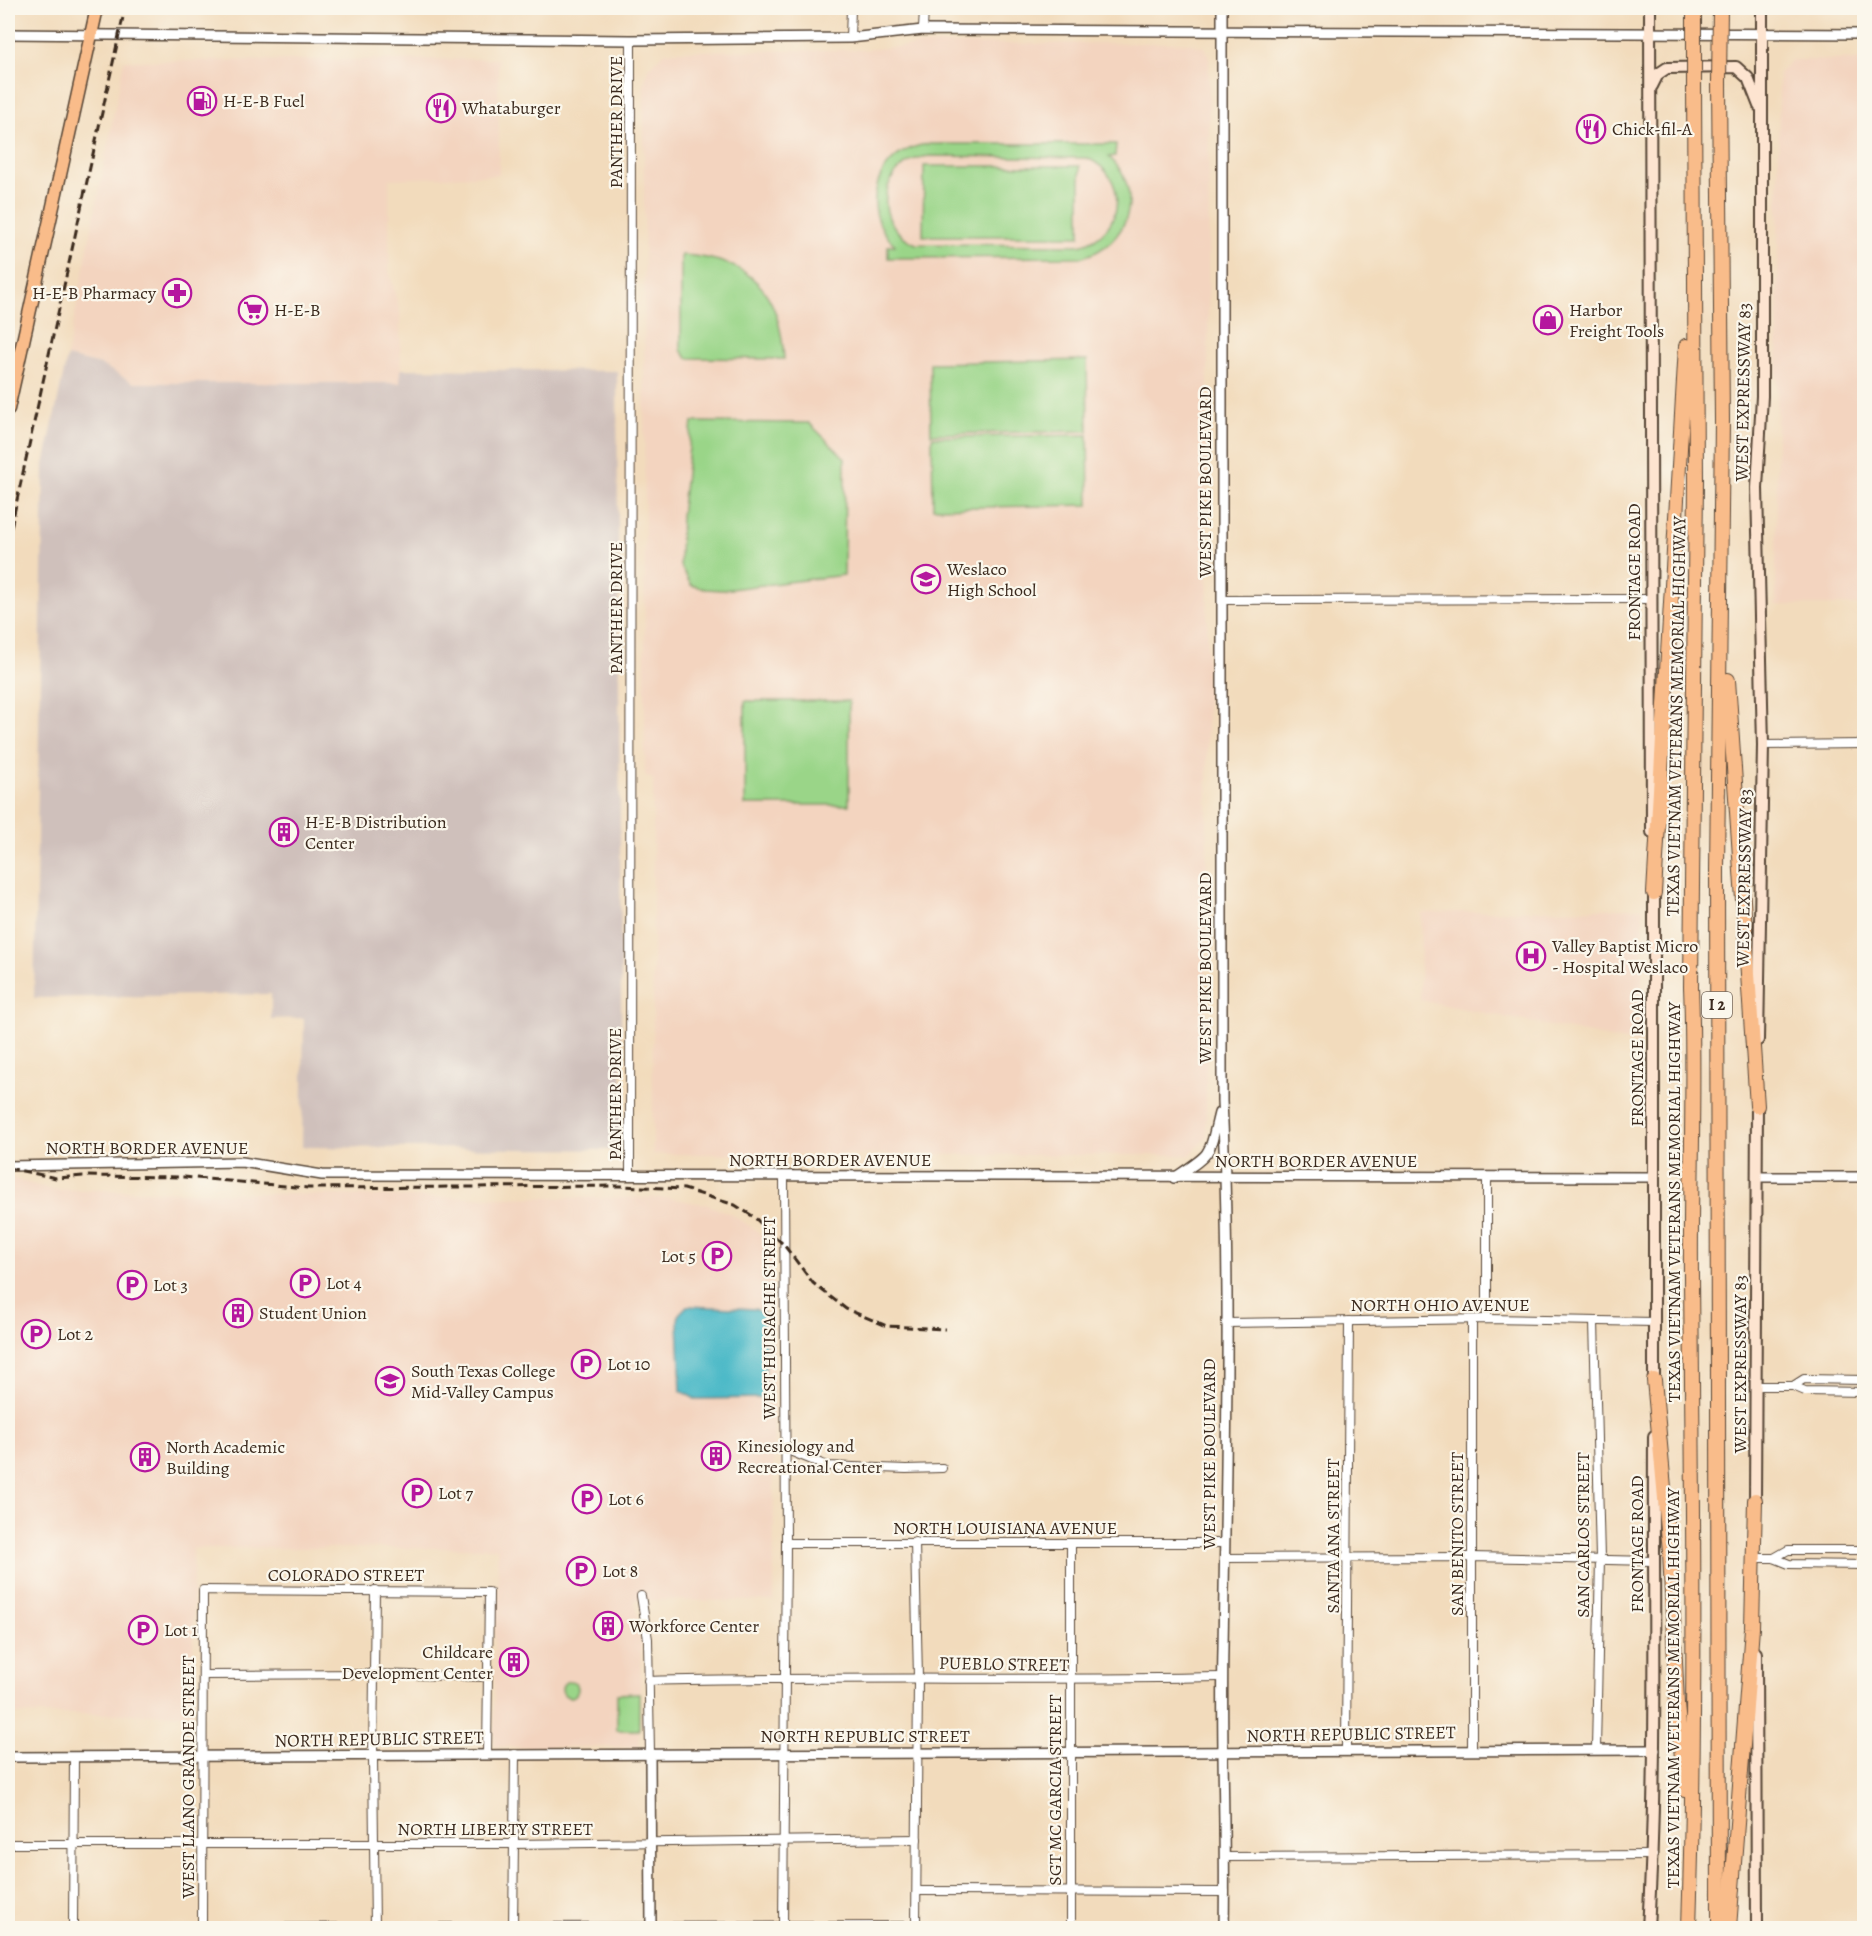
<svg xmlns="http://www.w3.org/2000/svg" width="1872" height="1936" font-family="Alegreya,serif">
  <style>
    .built { fill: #f3d4bf }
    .industrial { fill: #cfc0bb }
    .green { fill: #9ad588; stroke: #6a8053; stroke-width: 1.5; fill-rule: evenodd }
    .water { fill: #4dbac8; stroke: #447273; stroke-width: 1.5 }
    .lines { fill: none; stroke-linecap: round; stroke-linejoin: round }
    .minor-casing { stroke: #564536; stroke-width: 10 }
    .tertiary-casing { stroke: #564536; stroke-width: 12 }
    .secondary-casing { stroke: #564536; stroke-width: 14 }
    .primary-casing { stroke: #564536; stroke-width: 15 }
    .motorway-casing { stroke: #564536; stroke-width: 16 }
    .minor { stroke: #fff; stroke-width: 8 }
    .tertiary { stroke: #fff; stroke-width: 9 }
    .secondary { stroke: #fde4d0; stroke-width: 10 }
    .primary { stroke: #f9bc8a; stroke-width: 12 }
    .motorway { stroke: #f9bc8a; stroke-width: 14 }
    .rail { stroke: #3b2a1e; stroke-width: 3; stroke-dasharray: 9 4.5; stroke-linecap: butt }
    .motorway-bridge-casing { stroke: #564536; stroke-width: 16; stroke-linecap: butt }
    .motorway-bridge { stroke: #f9bc8a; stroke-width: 14 }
    .labels { text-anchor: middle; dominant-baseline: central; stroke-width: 4.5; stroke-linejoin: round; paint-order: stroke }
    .shield { fill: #fbf7ec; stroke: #75685c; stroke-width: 1.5 }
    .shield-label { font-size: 16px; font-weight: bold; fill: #3b2a1e }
    .poi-label { font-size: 18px; fill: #3b2a1e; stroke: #fbf7ec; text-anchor: start }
    .street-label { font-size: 18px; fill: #3b2a1e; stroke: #fbf7ec }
  </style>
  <rect width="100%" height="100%" fill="#fbf7ec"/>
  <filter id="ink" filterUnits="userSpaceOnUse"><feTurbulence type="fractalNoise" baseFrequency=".0167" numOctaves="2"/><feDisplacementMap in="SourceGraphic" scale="12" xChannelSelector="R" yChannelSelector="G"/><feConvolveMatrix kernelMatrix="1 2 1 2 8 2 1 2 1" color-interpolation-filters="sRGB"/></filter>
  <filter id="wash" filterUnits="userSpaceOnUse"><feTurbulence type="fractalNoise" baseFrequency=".008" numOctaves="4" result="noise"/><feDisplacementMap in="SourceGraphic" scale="24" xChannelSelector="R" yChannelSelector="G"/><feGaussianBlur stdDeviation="1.35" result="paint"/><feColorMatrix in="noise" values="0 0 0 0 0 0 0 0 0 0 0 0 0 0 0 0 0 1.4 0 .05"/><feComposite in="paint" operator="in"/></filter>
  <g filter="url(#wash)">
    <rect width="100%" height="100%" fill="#f2dbbc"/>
    <g class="built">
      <path d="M 1187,43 L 1204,47 L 1209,57 L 1206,1137 L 1190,1155 L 653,1154 L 653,779 L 645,775 L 644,85 L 648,68 L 664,53 L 675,51 L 862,50 L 933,44 Z"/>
      <path d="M 498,59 L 499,175 L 389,179 L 389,271 L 400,312 L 401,383 L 134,383 L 101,365 L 67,357 L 124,61 Z"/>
      <path d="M 1791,60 L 1864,60 L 1864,605 L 1776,605 L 1779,74 Z"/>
      <path d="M 1643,908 L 1641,1044 L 1420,1000 L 1421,913 Z"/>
      <path d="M 8,1177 L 49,1189 L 414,1197 L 669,1198 L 708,1205 L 731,1214 L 756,1230 L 773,1248 L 774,1601 L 635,1600 L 641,1645 L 639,1747 L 496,1747 L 494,1745 L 495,1601 L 499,1599 L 497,1548 L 193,1548 L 193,1714 L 8,1714 Z"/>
    </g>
    <path class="industrial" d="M 67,357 L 101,365 L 134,383 L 400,383 L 401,369 L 617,371 L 622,1150 L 302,1147 L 304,1018 L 271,1019 L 271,994 L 34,998 L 44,465 Z"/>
    <g class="green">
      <path d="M 930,144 L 1116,144 L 1115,156 L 1109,157 C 1146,190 1129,246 1082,257 L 888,258 L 888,246 L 895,245 C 856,209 877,148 930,144 ZM 930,156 L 1087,158 C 1130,176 1125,234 1080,245 L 916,244 C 869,224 879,160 930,156 Z"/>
      <path d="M 924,166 L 1080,166 L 1080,236 L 923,236 Z"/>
      <path d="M 681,255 C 750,259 780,289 784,359 L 687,358 L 681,350 Z"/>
      <path d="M 1087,360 L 1088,431 L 931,434 L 930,363 Z"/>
      <path d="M 692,422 L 809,423 L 845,458 L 844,575 L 723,590 L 705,589 L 691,585 L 680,565 L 681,516 Z"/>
      <path d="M 1088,435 L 1089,505 L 933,508 L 932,437 Z"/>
      <rect x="745" y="701" width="104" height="104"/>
      <circle cx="570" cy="1689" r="8"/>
      <path d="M 639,1693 L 639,1730 L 617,1730 L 617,1694 Z"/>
    </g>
    <path class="water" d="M 687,1306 L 755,1309 L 765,1314 L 765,1398 L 695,1399 L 681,1391 L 678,1321 L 679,1314 Z"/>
  </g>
  <g filter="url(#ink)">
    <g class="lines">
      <g class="minor-casing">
        <g id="minor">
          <path d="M 923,30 L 924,8"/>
          <path d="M 850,38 L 851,8"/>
          <path d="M 1222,600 L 1650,599"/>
          <path d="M 1763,745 L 1864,744"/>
          <path d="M 630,1176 L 631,40"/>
          <path d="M 1487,1319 L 1487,1178"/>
          <path d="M 1472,1320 L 1472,1749"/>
          <path d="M 1594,1321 L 1600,1558 L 1596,1749"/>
          <path d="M 1226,1323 L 1487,1319 L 1654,1322"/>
          <path d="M 1756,1386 L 1793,1386 L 1805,1391 L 1864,1392"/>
          <path d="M 1793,1386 L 1804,1379 L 1864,1380"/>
          <path d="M 785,1449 L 827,1466 L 906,1469 L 942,1468"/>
          <path d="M 915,1542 L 918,1678 L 916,1928"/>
          <path d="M 786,1543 L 1225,1543"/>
          <path d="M 1071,1544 L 1071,1928"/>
          <path d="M 1225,1558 L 1471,1557 L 1653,1561"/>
          <path d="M 1755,1558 L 1774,1558 L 1789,1564 L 1864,1565"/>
          <path d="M 1774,1558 L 1788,1550 L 1864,1550"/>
          <path d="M 375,1590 L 373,1758 L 375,1928"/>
          <path d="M 641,1596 L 648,1639 L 650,1753"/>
          <path d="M 203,1675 L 374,1674 L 488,1677"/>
          <path d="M 648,1681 C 840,1676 1031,1681 1223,1677"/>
          <path d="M 1346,1750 L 1349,1321"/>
          <path d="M 8,1844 L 512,1844 L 917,1839"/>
          <path d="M 1225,1857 L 1653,1855"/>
          <path d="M 917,1891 L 1225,1892"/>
          <path d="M 73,1928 L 74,1757"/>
          <path d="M 161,1928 L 916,1926"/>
          <path d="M 202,1928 L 203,1590 L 489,1592 L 487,1754"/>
          <path d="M 513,1928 L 515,1754"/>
          <path d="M 783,1928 L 786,1543 L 784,1176"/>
        </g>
      </g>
      <g class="tertiary-casing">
        <g id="tertiary">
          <path d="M 1222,8 L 1222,1101 C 1231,1283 1226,1466 1223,1648 C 1221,1741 1226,1835 1224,1928"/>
          <path d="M 8,34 L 631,40 L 850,38 L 923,30 L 1864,34"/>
          <path d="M 8,1166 L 242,1162 L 322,1175 L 1654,1177"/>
          <path d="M 1758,1177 L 1864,1177"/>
          <path d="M 1174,1178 C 1213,1152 1208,1158 1219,1113"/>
          <path d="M 650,1753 L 651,1928"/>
          <path d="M 8,1757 L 1655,1750"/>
        </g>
      </g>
      <g class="secondary-casing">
        <g id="secondary">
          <path d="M 1650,8 L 1652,832"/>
          <path d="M 1652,86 L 1658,74 L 1667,68 L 1736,67 L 1748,78 L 1759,106"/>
          <path d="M 1654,887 L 1654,1387"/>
          <path d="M 1758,1040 L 1763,745 L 1757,488 L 1762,396 L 1762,8"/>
          <path d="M 1755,1505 L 1757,1101"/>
          <path d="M 1756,1653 L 1757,1928"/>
          <path d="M 1648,1928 C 1658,1764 1653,1600 1654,1436"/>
        </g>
      </g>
      <g class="primary-casing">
        <path id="primary" d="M 8,409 L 97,8"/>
      </g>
      <g class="motorway-casing">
        <g id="motorway">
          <path d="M 1728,680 L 1757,1106"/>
          <path d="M 1654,893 L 1686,346"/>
          <path d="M 1654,1380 L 1670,1552 L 1677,1704 L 1685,1790"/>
          <path d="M 1689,1928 C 1696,1711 1693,1493 1691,1276 C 1690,1179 1695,1083 1691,987 L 1696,481 L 1694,83"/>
          <path d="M 1719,1928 L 1717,870 L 1722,420 L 1719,82"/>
          <path d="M 1729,1928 L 1752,1628 L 1755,1500"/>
        </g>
      </g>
      <use href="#minor" class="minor"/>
      <use href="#tertiary" class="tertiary"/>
      <use href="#secondary" class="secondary"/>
      <use href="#primary" class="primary"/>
      <use href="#motorway" class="motorway"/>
      <g class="rail">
        <path d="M 8,541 L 125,8"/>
        <path d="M 8,1168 L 56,1178 L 83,1176 L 184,1177 L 308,1188 L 623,1186 L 684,1189 L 735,1205 L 754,1217 L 784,1245 L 813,1283 L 846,1309 L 887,1326 L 945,1329"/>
      </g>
      <g class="motorway-bridge-casing">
        <g id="motorway-bridge">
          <path d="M 1719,82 L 1720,8"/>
          <path d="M 1694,83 L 1694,8"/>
        </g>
      </g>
      <use href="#motorway-bridge" class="motorway-bridge"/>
    </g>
  </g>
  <defs>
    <g id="fuel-ring" transform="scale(1.5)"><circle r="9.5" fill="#fbf7ec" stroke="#b5179e" stroke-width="1.5"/><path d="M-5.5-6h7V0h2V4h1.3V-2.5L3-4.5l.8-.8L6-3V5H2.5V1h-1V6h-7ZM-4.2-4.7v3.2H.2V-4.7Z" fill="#b5179e"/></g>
    <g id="restaurant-ring" transform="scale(1.5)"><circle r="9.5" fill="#fbf7ec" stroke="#b5179e" stroke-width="1.5"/><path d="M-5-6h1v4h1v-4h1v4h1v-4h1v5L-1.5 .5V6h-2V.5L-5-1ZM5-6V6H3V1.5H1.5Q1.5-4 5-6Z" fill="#b5179e"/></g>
    <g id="pharmacy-ring" transform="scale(1.5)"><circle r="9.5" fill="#fbf7ec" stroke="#b5179e" stroke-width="1.5"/><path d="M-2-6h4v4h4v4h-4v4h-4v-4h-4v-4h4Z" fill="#b5179e"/></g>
    <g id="supermarket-ring" transform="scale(1.5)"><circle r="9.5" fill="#fbf7ec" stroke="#b5179e" stroke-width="1.5"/><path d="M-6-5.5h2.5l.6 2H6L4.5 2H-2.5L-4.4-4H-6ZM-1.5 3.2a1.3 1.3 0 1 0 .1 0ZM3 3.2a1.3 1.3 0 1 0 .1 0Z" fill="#b5179e"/></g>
    <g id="shop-ring" transform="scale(1.5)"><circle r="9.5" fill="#fbf7ec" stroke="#b5179e" stroke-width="1.5"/><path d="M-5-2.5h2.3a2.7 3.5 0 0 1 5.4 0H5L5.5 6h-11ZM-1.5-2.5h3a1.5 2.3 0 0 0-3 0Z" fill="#b5179e"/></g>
    <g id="school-ring" transform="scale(1.5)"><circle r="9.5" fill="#fbf7ec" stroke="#b5179e" stroke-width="1.5"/><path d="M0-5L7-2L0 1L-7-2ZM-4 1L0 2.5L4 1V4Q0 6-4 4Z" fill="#b5179e"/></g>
    <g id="building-ring" transform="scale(1.5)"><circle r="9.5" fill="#fbf7ec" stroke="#b5179e" stroke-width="1.5"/><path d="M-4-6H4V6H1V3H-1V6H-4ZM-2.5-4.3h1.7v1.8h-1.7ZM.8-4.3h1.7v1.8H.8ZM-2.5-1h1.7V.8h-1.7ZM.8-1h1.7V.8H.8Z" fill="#b5179e"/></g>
    <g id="hospital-ring" transform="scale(1.5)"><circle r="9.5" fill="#fbf7ec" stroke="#b5179e" stroke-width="1.5"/><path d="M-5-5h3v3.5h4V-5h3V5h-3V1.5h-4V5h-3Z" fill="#b5179e"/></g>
    <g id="parking-ring" transform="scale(1.5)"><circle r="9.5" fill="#fbf7ec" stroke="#b5179e" stroke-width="1.5"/><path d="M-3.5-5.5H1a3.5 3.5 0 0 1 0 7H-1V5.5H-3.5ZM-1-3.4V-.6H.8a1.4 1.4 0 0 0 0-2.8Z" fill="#b5179e"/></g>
    <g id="university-ring" transform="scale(1.5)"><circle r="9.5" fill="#fbf7ec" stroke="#b5179e" stroke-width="1.5"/><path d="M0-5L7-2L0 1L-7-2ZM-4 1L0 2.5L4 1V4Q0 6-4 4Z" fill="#b5179e"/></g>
  </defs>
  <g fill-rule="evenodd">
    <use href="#fuel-ring" x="202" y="101"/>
    <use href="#restaurant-ring" x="441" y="108"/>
    <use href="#restaurant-ring" x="1591" y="129"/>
    <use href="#pharmacy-ring" x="177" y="293"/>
    <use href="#supermarket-ring" x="253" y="310"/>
    <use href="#shop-ring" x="1548" y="320"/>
    <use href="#school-ring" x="926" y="579"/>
    <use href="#building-ring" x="284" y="832"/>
    <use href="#hospital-ring" x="1531" y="956"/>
    <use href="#parking-ring" x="717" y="1256"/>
    <use href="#parking-ring" x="305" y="1283"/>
    <use href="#parking-ring" x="132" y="1285"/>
    <use href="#building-ring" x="238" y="1313"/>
    <use href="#parking-ring" x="36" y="1334"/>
    <use href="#parking-ring" x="586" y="1364"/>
    <use href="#university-ring" x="390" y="1381"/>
    <use href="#building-ring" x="716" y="1456"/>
    <use href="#building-ring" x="145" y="1457"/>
    <use href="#parking-ring" x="417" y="1493"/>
    <use href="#parking-ring" x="587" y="1499"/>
    <use href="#parking-ring" x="581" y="1571"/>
    <use href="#building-ring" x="608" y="1626"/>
    <use href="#parking-ring" x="143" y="1630"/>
    <use href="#building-ring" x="514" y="1662"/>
  </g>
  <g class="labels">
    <rect class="shield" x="1702" y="992" width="30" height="26" rx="4.5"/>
    <g class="shield-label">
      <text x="1717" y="1005">I 2</text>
    </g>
    <g class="poi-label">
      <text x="223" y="101">H-E-B Fuel</text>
      <text x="462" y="108">Whataburger</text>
      <text x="1612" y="129">Chick-fil-A</text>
      <text x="156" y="293" text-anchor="end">H-E-B Pharmacy</text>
      <text x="274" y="310">H-E-B</text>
      <text x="1569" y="310">Harbor<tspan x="1569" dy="21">Freight Tools</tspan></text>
      <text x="947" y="569">Weslaco<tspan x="947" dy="21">High School</tspan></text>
      <text x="305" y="822">H-E-B Distribution<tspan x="305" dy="21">Center</tspan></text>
      <text x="1552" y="946">Valley Baptist Micro<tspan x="1552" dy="21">- Hospital Weslaco</tspan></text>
      <text x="696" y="1256" text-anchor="end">Lot 5</text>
      <text x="326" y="1283">Lot 4</text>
      <text x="153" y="1285">Lot 3</text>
      <text x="259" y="1313">Student Union</text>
      <text x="57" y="1334">Lot 2</text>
      <text x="607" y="1364">Lot 10</text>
      <text x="411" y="1371">South Texas College<tspan x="411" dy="21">Mid-Valley Campus</tspan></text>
      <text x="737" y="1446">Kinesiology and<tspan x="737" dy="21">Recreational Center</tspan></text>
      <text x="166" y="1447">North Academic<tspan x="166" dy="21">Building</tspan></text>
      <text x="438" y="1493">Lot 7</text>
      <text x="608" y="1499">Lot 6</text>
      <text x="602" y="1571">Lot 8</text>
      <text x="629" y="1626">Workforce Center</text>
      <text x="164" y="1630">Lot 1</text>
      <text x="493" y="1652" text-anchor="end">Childcare<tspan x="493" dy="21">Development Center</tspan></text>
    </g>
    <g class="street-label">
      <text transform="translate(616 122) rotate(-90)">PANTHER DRIVE</text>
      <text transform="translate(1743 392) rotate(-89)">WEST EXPRESSWAY 83</text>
      <text transform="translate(1205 482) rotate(-90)">WEST PIKE BOULEVARD</text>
      <text transform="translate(1634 572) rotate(-90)">FRONTAGE ROAD</text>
      <text transform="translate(616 608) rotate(-90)">PANTHER DRIVE</text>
      <text transform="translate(1676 716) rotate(-89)">TEXAS VIETNAM VETERANS MEMORIAL HIGHWAY</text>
      <text transform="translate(1744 878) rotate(-89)">WEST EXPRESSWAY 83</text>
      <text transform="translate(1205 968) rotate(-90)">WEST PIKE BOULEVARD</text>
      <text transform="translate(1637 1058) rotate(-90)">FRONTAGE ROAD</text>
      <text transform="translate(615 1094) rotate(-90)">PANTHER DRIVE</text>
      <text x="147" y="1148">NORTH BORDER AVENUE</text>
      <text x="830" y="1160">NORTH BORDER AVENUE</text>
      <text x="1316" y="1161">NORTH BORDER AVENUE</text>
      <text transform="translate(1674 1202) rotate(-90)">TEXAS VIETNAM VETERANS MEMORIAL HIGHWAY</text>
      <text x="1440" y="1305">NORTH OHIO AVENUE</text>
      <text transform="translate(769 1318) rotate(-90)">WEST HUISACHE STREET</text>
      <text transform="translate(1740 1364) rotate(-90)">WEST EXPRESSWAY 83</text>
      <text transform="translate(1209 1454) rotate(-90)">WEST PIKE BOULEVARD</text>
      <text x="1005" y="1528">NORTH LOUISIANA AVENUE</text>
      <text transform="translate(1457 1534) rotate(-90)">SAN BENITO STREET</text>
      <text transform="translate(1583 1535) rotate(-90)">SAN CARLOS STREET</text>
      <text transform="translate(1333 1536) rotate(-90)">SANTA ANA STREET</text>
      <text transform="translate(1637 1544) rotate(-90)">FRONTAGE ROAD</text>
      <text x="346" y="1575">COLORADO STREET</text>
      <text transform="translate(1004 1664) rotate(1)">PUEBLO STREET</text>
      <text transform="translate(1673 1688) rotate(-90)">TEXAS VIETNAM VETERANS MEMORIAL HIGHWAY</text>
      <text transform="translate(1351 1734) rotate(-1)">NORTH REPUBLIC STREET</text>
      <text x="865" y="1736">NORTH REPUBLIC STREET</text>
      <text transform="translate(379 1739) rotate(-1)">NORTH REPUBLIC STREET</text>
      <text transform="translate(188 1777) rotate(-90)">WEST LLANO GRANDE STREET</text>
      <text transform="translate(1055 1790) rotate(-90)">SGT MC GARCIA STREET</text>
      <text x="495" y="1829">NORTH LIBERTY STREET</text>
    </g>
  </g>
  <rect width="1872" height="1936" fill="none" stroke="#fbf7ec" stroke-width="30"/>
</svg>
